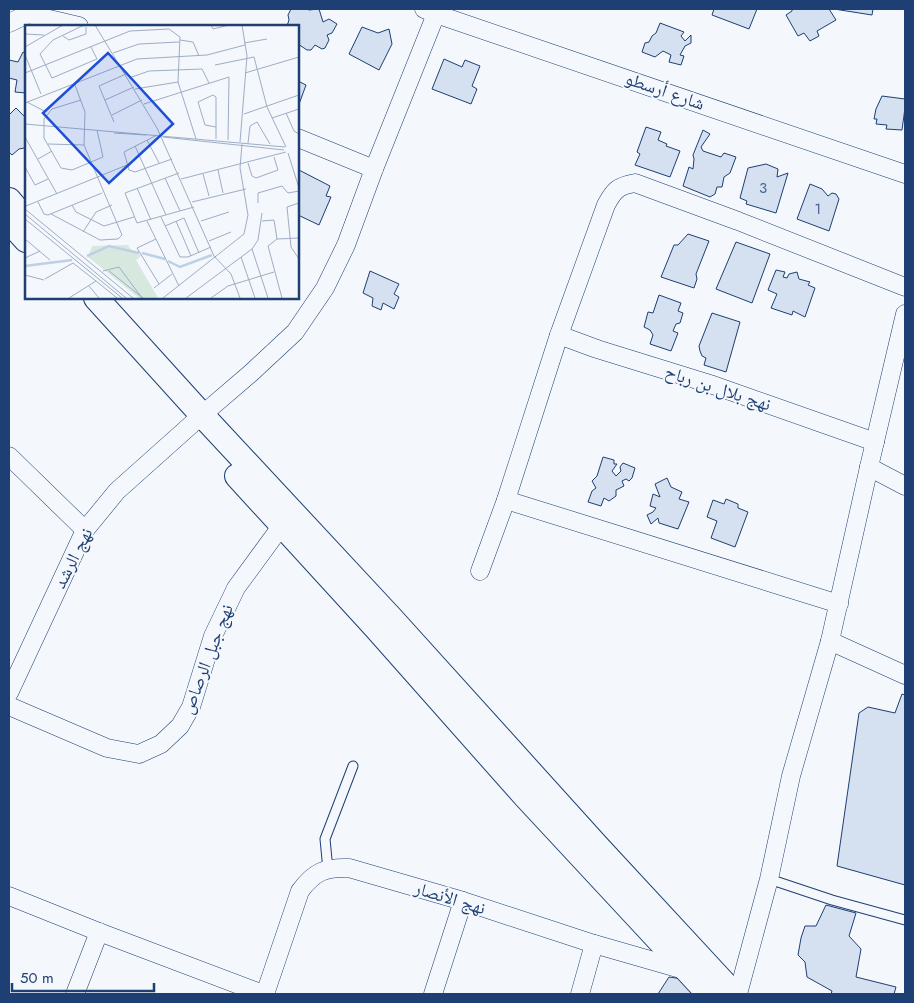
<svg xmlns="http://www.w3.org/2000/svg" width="914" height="1003" font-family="Jost,'Noto Naskh Arabic',sans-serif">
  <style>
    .building { fill: #d5e0f0; stroke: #1d3f73 }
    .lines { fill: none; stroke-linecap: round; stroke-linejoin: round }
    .lane-casing { stroke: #1d3f73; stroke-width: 11 }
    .street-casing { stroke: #1d3f73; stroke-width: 19 }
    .secondary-casing { stroke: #1d3f73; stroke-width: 26 }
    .lane { stroke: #f4f7fb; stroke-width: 9 }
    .street { stroke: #f4f7fb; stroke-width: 18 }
    .secondary { stroke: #f4f7fb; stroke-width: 24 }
    .labels { text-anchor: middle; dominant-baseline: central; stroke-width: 4; stroke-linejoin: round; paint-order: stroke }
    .number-label { font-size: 15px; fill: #4b6792 }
    .street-label { font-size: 18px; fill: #1d3f73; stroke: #f4f7fb }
    .inset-river { fill: none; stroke: #bed0e5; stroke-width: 2.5 }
    .inset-road { fill: none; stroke: #9eadc5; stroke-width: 1 }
    .view { fill: #1d4ed8; fill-opacity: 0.15; stroke: #1d4ed8; stroke-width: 2.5 }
    .inset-edge { fill: none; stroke: #1d3f73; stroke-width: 2.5 }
  </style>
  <rect width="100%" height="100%" fill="#f4f7fb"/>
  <g class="building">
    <path d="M 291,9 L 307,9 L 309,10 L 319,9 L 323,22 L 329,19 L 337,24 L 332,33 L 327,35 L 329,40 L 325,48 L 322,49 L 315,45 L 311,50 L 307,50 L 298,44 L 298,26 L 287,26 L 289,20 L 288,15 Z"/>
    <path d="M 714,9 L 757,9 L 749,29 L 712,15 Z"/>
    <path d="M 792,9 L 829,9 L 836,20 L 817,31 L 819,36 L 810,41 L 804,33 L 798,36 L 786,15 L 792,11 Z"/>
    <path d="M 834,9 L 873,9 L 872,15 Z"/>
    <path d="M 660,23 L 684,32 L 681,36 L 685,41 L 691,35 L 691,43 L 685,46 L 680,55 L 684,56 L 681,65 L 669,62 L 671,55 L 663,51 L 655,57 L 642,52 L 645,43 L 649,42 L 652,36 L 656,33 Z"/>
    <path d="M 362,27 L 378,33 L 389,29 L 392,44 L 379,70 L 349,54 Z"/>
    <path d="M 23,52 L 26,53 L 26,93 L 15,92 L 17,80 L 9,78 L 9,60 L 18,62 Z"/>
    <path d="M 444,59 L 462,67 L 465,60 L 480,66 L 472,86 L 477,89 L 471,104 L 432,89 Z"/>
    <path d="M 298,81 L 306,85 L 298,107 Z"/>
    <path d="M 882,96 L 905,99 L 905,108 L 902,130 L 886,129 L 887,125 L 876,124 L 877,119 L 874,119 L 876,109 Z"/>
    <path d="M 16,108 L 26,118 L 26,146 L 24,148 L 19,149 L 12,155 L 9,152 L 9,115 Z"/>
    <path d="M 646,127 L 661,132 L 658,140 L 667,144 L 666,146 L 680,151 L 670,177 L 635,165 L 640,154 L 637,152 Z"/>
    <path d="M 703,130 L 710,134 L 701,147 L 703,151 L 721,157 L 724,153 L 736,157 L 730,173 L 724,177 L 722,187 L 717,187 L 715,194 L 710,197 L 683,186 L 689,167 L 693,169 L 694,159 L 693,155 Z"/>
    <path d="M 766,164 L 778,169 L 777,177 L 788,173 L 776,213 L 746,204 L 747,201 L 740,198 L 748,168 Z"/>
    <path d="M 299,170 L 330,186 L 326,196 L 331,197 L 319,225 L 298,215 L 298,173 Z"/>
    <path d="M 810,184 L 822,189 L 828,196 L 832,193 L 836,194 L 839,199 L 829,231 L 797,219 Z"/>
    <path d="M 688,234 L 709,241 L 696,274 L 697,279 L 694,288 L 661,277 L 674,245 L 678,245 Z"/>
    <path d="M 736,242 L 770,254 L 752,303 L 716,289 Z"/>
    <path d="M 776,270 L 785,272 L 783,277 L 787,278 L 789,274 L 797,272 L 799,279 L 810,282 L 808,285 L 815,288 L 805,317 L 793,311 L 792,315 L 771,308 L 777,294 L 768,290 Z"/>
    <path d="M 370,271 L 399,284 L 394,294 L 399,297 L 394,309 L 383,303 L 381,310 L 372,306 L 373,298 L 363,293 Z"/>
    <path d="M 659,295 L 681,303 L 678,311 L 683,313 L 680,323 L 676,324 L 673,331 L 678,333 L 671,351 L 650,344 L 653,335 L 650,330 L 644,327 L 648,312 L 653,313 Z"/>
    <path d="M 712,313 L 740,322 L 726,372 L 704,365 L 706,358 L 702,356 L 700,351 L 699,346 Z"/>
    <path d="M 603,457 L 614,460 L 614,464 L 617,464 L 612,471 L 616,476 L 621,471 L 620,467 L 623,463 L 635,468 L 632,478 L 629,481 L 626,479 L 622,481 L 624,486 L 616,490 L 616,496 L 609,501 L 604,498 L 601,506 L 588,502 L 592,491 L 596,488 L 592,481 L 597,476 Z"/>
    <path d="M 667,478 L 671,487 L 682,492 L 679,499 L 689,502 L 678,529 L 659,523 L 658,518 L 651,524 L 647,515 L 653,512 L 656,508 L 650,506 L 653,494 L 660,497 L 655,484 Z"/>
    <path d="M 726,499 L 738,504 L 738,508 L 748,512 L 735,547 L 711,538 L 717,521 L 707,517 L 713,500 L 724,504 Z"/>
    <path d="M 902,694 L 905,695 L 905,885 L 837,866 L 859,713 L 868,707 L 895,713 Z"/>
    <path d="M 826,905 L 856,913 L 849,936 L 861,949 L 856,977 L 896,987 L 894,994 L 831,994 L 832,991 L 807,977 L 805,962 L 798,955 L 801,938 L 805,926 L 816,926 Z"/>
    <path d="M 669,977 L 689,980 L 696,994 L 658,994 Z"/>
  </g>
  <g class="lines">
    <g class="lane-casing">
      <g id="lane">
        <path d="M 328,870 L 325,839 L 353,766"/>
        <path d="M 769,879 L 832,900 L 905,920"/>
      </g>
    </g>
    <g class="street-casing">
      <g id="street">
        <path d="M 424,9 L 436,14 L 905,174"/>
        <path d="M 9,23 L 28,14 L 79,26"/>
        <path d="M 298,138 L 374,169"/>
        <path d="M 559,335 L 597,349 L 710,384 L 875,442"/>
        <path d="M 9,456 L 85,530"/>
        <path d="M 869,467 L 905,486"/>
        <path d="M 506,500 L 839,604"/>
        <path d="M 480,571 L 506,500 L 559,335 L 606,205 C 614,190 618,186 635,183 L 738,221 L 905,287"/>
        <path d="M 830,641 L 905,675"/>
        <path d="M 9,693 L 85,530 L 117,491 L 202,415 L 251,373 L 295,332 L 325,288 L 346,245 L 374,169 L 436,14"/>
        <path d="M 9,706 L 107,748 L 139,754 L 161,744 L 180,726 L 191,707 L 213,636 L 236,588 L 288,517"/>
        <path d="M 9,896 L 99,932 L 263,994"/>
        <path d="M 75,994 L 99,932"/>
        <path d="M 265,994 L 300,891 C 314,872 325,867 349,868 L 463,901 L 594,944 L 688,971"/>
        <path d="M 433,994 L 463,901"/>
        <path d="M 580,994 L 594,944"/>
        <path d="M 738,994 L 769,879 L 791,776 L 830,641 L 869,467 L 905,314"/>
      </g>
    </g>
    <g class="secondary-casing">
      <g id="secondary">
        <path d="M 9,200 L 26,220"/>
        <path d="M 9,221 L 26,240"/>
        <path d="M 96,298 L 202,415 L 391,618 L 597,846 L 734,994"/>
        <path d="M 237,476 L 376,628 L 524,795 L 709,994"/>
      </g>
    </g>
    <use href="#lane" class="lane"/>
    <use href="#street" class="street"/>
    <use href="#secondary" class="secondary"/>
  </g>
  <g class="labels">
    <g class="number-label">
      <text x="763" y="188">3</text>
      <text x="818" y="209">1</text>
    </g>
    <g class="street-label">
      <text transform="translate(665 91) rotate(19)">شارع أرسطو</text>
      <text transform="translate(718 388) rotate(18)">نهج بلال بن رباح</text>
      <text transform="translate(73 558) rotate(-63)">نهج الرشد</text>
      <text transform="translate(207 659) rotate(-69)">نهج جبل الرصاص</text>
      <text transform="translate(450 898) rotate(17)">نهج الأنصار</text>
    </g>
  </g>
  <g transform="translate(25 25)">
    <rect width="274" height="274" fill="#f4f7fb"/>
    <path d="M 103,220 L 107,227 L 113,227 L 116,231 L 111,235 L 133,273 L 114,273 L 63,232 L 67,221 Z" fill="#d7e8df"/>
    <path class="inset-river" d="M 117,228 L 140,234M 62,231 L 84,221 L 114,228M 143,236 L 155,242 L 187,230M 0,241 L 47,235"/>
    <path class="inset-road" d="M 65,0 L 57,1 L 28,15 L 15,29 L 27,53 L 72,34 L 66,22M 70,0 L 132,103 L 189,231 L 206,249 L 215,273M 186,0 L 188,4 L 204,0M 0,9 L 19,10M 38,11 L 44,15 L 61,9 L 61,2M 155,15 L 168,17 L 174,31M 219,18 L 242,14M 0,22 L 38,0M 88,28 L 114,19 L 154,17M 0,30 L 16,69M 190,40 L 229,32 L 242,82 L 261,122M 0,48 L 105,6 L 144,4 L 155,12 L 153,57 L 171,114M 220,48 L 274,32M 104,53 L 124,46 L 177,44 L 184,58M 110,64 L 153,57M 56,75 L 27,84 L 19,94 L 19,113 L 36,143 L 47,145 L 78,132 L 72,105M 80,75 L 109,62M 2,77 L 21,87M 0,78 L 112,34 L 182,30 L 220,20M 119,79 L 204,52 L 203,115M 261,88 L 269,106 L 274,109M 219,89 L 274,70M 87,90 L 117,75M 247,93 L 274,84M 89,97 L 74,61 L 101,49M 0,99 L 260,122M 191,102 L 180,100 L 173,77 L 188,70 L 191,72 L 191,114M 89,108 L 121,110M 132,110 L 99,127 L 104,145 L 110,147 L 147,134M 0,112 L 32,169M 138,112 L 259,125M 122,115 L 134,138M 215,117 L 222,31 L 217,0M 223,118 L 225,101 L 232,97 L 245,119M 23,119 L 59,120M 110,121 L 141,190M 263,128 L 274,163M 13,134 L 27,126M 223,138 L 227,151 L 231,153 L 253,145 L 249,132M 0,142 L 10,160 L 23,154M 193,145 L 198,168M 154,148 L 100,168 L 112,198 L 169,182M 178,149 L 184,171M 140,153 L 155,186M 156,154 L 261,127M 112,163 L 126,195M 13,177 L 19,189 L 23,190 L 77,168M 167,177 L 221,164M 233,178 L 233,168 L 257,161 L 263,168 L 274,166M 274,178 L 262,182 L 266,222 L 274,234M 47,180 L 51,187 L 79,201 L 109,192M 1,181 L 102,140M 0,184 L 108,273M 0,189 L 101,273M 26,189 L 75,215 L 93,214 L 97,210 L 59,120 L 60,87 L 50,60M 136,192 L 155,232 L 163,232 L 186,222M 0,194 L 97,273M 122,196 L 154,261M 151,196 L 166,231M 176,196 L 204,187M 237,196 L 249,195 L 252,214M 140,201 L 159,193 L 174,228M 58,207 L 71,187 L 87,180M 0,214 L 25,235M 131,214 L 112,223 L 134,259M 184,216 L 206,207M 227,224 L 243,273M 216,232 L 230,273M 0,233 L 15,226M 78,246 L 94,242 L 117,273M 84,246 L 118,273M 0,250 L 19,255M 20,254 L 48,238 L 71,256M 64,261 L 74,273M 129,263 L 147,249M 44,273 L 71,256 L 92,273M 138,273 L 219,209 L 223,190 L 215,143 L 217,119M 161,273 L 227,224 L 233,215 L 237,188M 186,273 L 203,261 L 249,247M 257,273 L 243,221 L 252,214 L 274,213"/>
    <path class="view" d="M 83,28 L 148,99 L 84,158 L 18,88 Z"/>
    <rect width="274" height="274" class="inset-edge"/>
  </g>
  <rect width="914" height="1003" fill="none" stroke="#1d3f73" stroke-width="20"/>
  <path d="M12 983v8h142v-8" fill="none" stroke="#1d3f73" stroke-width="2.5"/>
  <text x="20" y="983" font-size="15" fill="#1d3f73" stroke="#f4f7fb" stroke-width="4" paint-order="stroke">50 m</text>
</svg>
